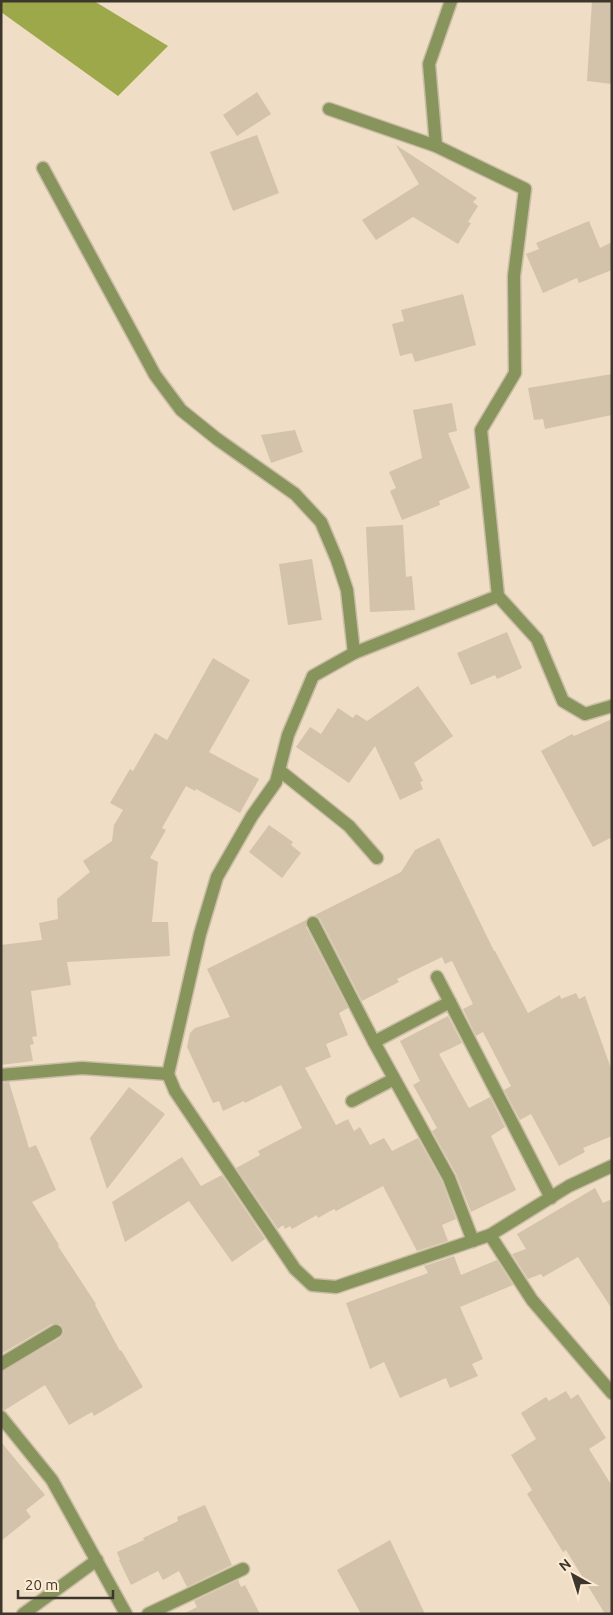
<svg xmlns="http://www.w3.org/2000/svg" width="613" height="1615" font-family="Ubuntu,sans-serif">
  <style>
    .forest { fill: #9ca849 }
    .building { fill: #d4c3ab }
    .lines { fill: none; stroke-linecap: round; stroke-linejoin: round }
    .minor-casing { stroke: #cbbca6; stroke-width: 15 }
    .minor { stroke: #87955c; stroke-width: 12 }
  </style>
  <rect width="100%" height="100%" fill="#efddc5"/>
  <path class="forest" d="M 1,1 L 94,1 L 168,46 L 118,96 L 1,12 Z"/>
  <g class="building">
    <path d="M 592,1 L 612,1 L 612,84 L 587,81 Z"/>
    <path d="M 257,92 L 271,114 L 237,136 L 223,115 Z"/>
    <path d="M 257,135 L 279,193 L 233,211 L 210,152 Z"/>
    <path d="M 396,145 L 477,198 L 473,202 L 478,206 L 468,222 L 471,223 L 458,244 L 413,217 L 376,240 L 362,220 L 419,184 Z"/>
    <path d="M 589,221 L 600,248 L 612,242 L 612,270 L 579,283 L 577,278 L 543,293 L 526,254 L 539,249 L 536,243 Z"/>
    <path d="M 463,294 L 476,345 L 415,362 L 412,353 L 400,356 L 392,324 L 404,321 L 401,310 Z"/>
    <path d="M 612,374 L 612,415 L 545,429 L 543,419 L 534,420 L 528,388 Z"/>
    <path d="M 452,403 L 457,431 L 448,433 L 470,488 L 439,501 L 440,505 L 402,520 L 390,491 L 396,488 L 389,472 L 422,458 L 413,410 Z"/>
    <path d="M 295,430 L 303,452 L 271,463 L 261,435 Z"/>
    <path d="M 403,525 L 406,577 L 412,576 L 415,610 L 370,612 L 366,527 Z"/>
    <path d="M 312,559 L 322,620 L 288,625 L 279,564 Z"/>
    <path d="M 507,632 L 522,668 L 497,679 L 495,675 L 471,685 L 457,653 Z"/>
    <path d="M 213,658 L 250,680 L 209,752 L 259,779 L 240,813 L 196,789 L 195,791 L 186,786 L 162,828 L 166,830 L 150,858 L 158,862 L 152,922 L 168,922 L 170,956 L 67,962 L 71,985 L 31,991 L 37,1036 L 32,1037 L 34,1044 L 30,1045 L 33,1061 L 1,1065 L 1,945 L 42,940 L 39,923 L 58,919 L 57,899 L 90,872 L 83,861 L 112,841 L 114,825 L 123,810 L 110,803 L 130,769 L 133,771 L 155,733 L 167,740 Z"/>
    <path d="M 418,686 L 453,736 L 414,763 L 423,781 L 420,782 L 423,789 L 400,800 L 375,746 L 349,783 L 296,747 L 310,727 L 321,734 L 338,708 L 353,718 L 356,714 L 367,721 Z"/>
    <path d="M 612,719 L 612,837 L 593,847 L 541,751 L 572,734 L 574,736 Z"/>
    <path d="M 269,825 L 293,842 L 291,845 L 301,853 L 282,878 L 249,852 Z"/>
    <path d="M 439,838 L 494,951 L 495,951 L 528,1013 L 560,995 L 561,999 L 576,993 L 579,999 L 585,996 L 612,1071 L 612,1136 L 583,1148 L 585,1152 L 559,1166 L 531,1114 L 520,1120 L 504,1090 L 511,1086 L 483,1032 L 476,1036 L 463,1009 L 473,1004 L 452,961 L 445,964 L 442,957 L 397,979 L 399,982 L 362,1001 L 320,919 L 315,915 L 401,872 L 415,850 Z"/>
    <path d="M 306,920 L 306,927 L 348,1008 L 339,1013 L 348,1035 L 326,1044 L 331,1057 L 305,1068 L 336,1125 L 348,1119 L 354,1131 L 360,1127 L 370,1145 L 384,1138 L 392,1151 L 418,1138 L 442,1181 L 456,1219 L 442,1225 L 448,1241 L 417,1251 L 383,1186 L 336,1211 L 334,1209 L 318,1218 L 317,1215 L 292,1229 L 290,1226 L 285,1229 L 283,1225 L 278,1229 L 236,1168 L 260,1155 L 258,1151 L 302,1128 L 281,1085 L 245,1103 L 244,1101 L 223,1111 L 219,1101 L 213,1103 L 187,1047 L 190,1033 L 195,1028 L 230,1017 L 207,969 Z"/>
    <path d="M 448,1016 L 462,1043 L 439,1054 L 469,1108 L 490,1097 L 505,1127 L 491,1136 L 516,1190 L 471,1212 L 456,1174 L 432,1131 L 437,1128 L 413,1085 L 420,1081 L 400,1041 Z"/>
    <path d="M 9,1082 L 29,1148 L 36,1145 L 56,1190 L 32,1202 L 59,1245 L 58,1246 L 96,1304 L 95,1305 L 120,1351 L 121,1350 L 143,1387 L 94,1416 L 92,1412 L 69,1425 L 45,1385 L 5,1410 L 1,1409 L 1,1372 L 60,1338 L 64,1331 L 60,1324 L 52,1324 L 1,1354 L 1,1083 Z"/>
    <path d="M 129,1087 L 165,1114 L 107,1189 L 90,1138 Z"/>
    <path d="M 182,1157 L 201,1186 L 222,1175 L 265,1239 L 232,1262 L 189,1201 L 125,1242 L 112,1202 Z"/>
    <path d="M 595,1188 L 603,1203 L 612,1199 L 612,1309 L 578,1257 L 543,1277 L 541,1274 L 528,1279 L 512,1254 L 526,1249 L 517,1234 Z"/>
    <path d="M 454,1256 L 461,1275 L 497,1260 L 513,1285 L 460,1307 L 483,1359 L 472,1364 L 478,1376 L 450,1388 L 446,1378 L 400,1398 L 384,1362 L 370,1369 L 346,1303 L 428,1273 L 424,1266 Z"/>
    <path d="M 566,1391 L 571,1399 L 578,1394 L 606,1438 L 589,1449 L 612,1486 L 612,1614 L 605,1614 L 566,1550 L 563,1552 L 527,1494 L 532,1490 L 511,1455 L 536,1439 L 521,1413 L 546,1397 L 549,1401 Z"/>
    <path d="M 1,1442 L 45,1495 L 26,1510 L 31,1517 L 1,1541 Z"/>
    <path d="M 205,1505 L 232,1565 L 187,1587 L 179,1571 L 163,1580 L 158,1571 L 131,1585 L 119,1560 L 120,1560 L 117,1552 L 144,1540 L 143,1538 L 178,1521 L 177,1517 Z"/>
    <path d="M 390,1540 L 425,1614 L 361,1614 L 337,1570 Z"/>
    <path d="M 238,1580 L 241,1587 L 245,1585 L 260,1614 L 183,1614 L 197,1607 L 194,1601 Z"/>
  </g>
  <g class="lines">
    <g class="minor-casing">
      <g id="minor">
        <path d="M 329,109 L 436,146 L 525,189 L 514,276 L 515,373 L 481,430 L 498,596 L 354,653 L 313,676 L 288,735 L 276,782 L 252,816 L 217,877 L 200,934 L 168,1074 L 175,1091 L 295,1269 L 312,1285 L 336,1287 L 490,1235 L 532,1300 L 612,1393"/>
        <path d="M 436,146 L 429,64 L 451,1"/>
        <path d="M 43,168 L 155,375 L 181,410 L 217,439 L 295,494 L 321,522 L 337,560 L 347,590 L 354,653"/>
        <path d="M 498,596 L 537,639 L 563,701 L 585,714 L 612,706"/>
        <path d="M 279,770 L 349,826 L 377,858"/>
        <path d="M 313,923 L 374,1042 L 449,1178 L 473,1241"/>
        <path d="M 437,977 L 551,1198"/>
        <path d="M 374,1042 L 450,1002"/>
        <path d="M 1,1075 L 82,1068 L 168,1074"/>
        <path d="M 352,1101 L 394,1079"/>
        <path d="M 490,1235 L 569,1186 L 612,1166"/>
        <path d="M 1,1364 L 56,1331"/>
        <path d="M 1,1417 L 52,1480 L 126,1614"/>
        <path d="M 23,1614 L 97,1560"/>
        <path d="M 148,1614 L 243,1569"/>
      </g>
    </g>
    <use href="#minor" class="minor"/>
  </g>
  <rect width="613" height="1615" fill="none" stroke="#3d362c" stroke-width="5"/>
  <g transform="translate(573 1575) rotate(321)" stroke="#fdead2" stroke-width="4" paint-order="stroke">
  <path d="M0-4L9 19L0 12L-9 19Z" fill="#3d362c"/>
  <text y="-8" font-size="14" font-weight="bold" text-anchor="middle" fill="#3d362c">N</text>
  </g>
  <path d="M18 1590v8h95v-8" fill="none" stroke="#3d362c" stroke-width="2.5"/>
  <text x="25" y="1590" font-size="15" fill="#3d362c" stroke="#fdead2" stroke-width="4" paint-order="stroke">20 m</text>
</svg>
